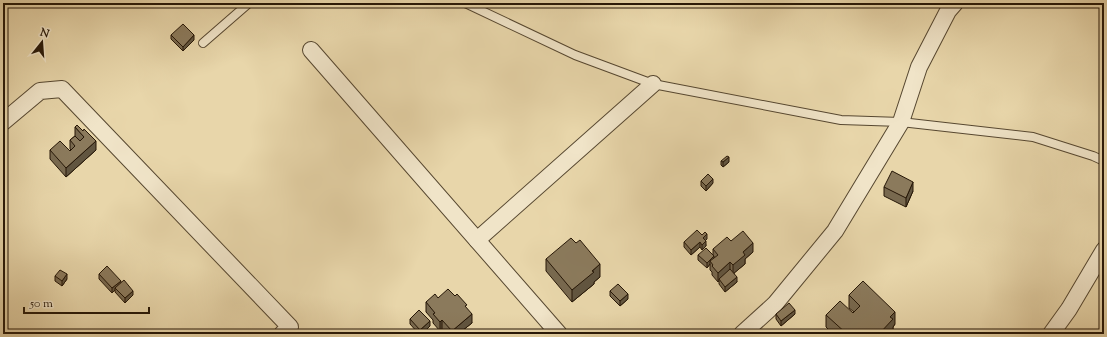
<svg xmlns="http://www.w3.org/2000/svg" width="1107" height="337" font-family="'Sorts Mill Goudy',serif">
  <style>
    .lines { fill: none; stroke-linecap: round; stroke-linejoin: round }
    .lane-casing { stroke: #564730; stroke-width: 10 }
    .street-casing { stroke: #564730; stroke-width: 18 }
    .lane { stroke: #f0e4c8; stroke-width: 8 }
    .street { stroke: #f0e4c8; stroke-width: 16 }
    .wall { fill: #78694f; stroke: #261707 }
    .shaded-wall { fill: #615540; stroke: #261707 }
    .building { fill: #8b7a5c; stroke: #261707 }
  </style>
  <rect width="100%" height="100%" fill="#e8d6aa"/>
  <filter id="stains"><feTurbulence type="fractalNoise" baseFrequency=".005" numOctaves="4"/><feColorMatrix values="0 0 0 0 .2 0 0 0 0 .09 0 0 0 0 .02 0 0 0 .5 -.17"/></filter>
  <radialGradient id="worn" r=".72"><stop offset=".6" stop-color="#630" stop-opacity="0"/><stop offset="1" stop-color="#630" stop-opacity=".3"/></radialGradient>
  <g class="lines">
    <g class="lane-casing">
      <g id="lane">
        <path d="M 465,3 L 575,55 L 653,84 L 841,120 L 901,122 L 1033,137 L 1093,156 L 1104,161"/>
        <path d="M 203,43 L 249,3"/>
      </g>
    </g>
    <g class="street-casing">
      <g id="street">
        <path d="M 311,50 L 559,334"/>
        <path d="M 3,122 L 40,91 L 62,89 L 290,327 L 282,334"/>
        <path d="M 477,240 L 653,84"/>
        <path d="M 742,334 L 775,304 L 835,231 L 901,122 L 919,67 L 948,11 L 955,3"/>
        <path d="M 1051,334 L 1069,309 L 1104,250"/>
      </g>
    </g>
    <use href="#lane" class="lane"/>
    <use href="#street" class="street"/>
  </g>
  <g class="wall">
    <path d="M 171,35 L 194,40 L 183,51 L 171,39 Z"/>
    <path d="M 75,127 L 96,150 L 66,177 L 50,159 L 50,150 L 70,151 L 71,150 L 70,149 L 70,140 L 75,136 Z"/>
    <path d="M 721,161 L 729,162 L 723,167 L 721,165 Z"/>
    <path d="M 701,181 L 713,183 L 706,191 L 701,186 Z"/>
    <path d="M 884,187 L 913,191 L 906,207 L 884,196 Z"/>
    <path d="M 702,235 L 707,239 L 705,241 L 706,246 L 702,250 L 700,247 L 691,255 L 684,247 L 684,242 Z"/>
    <path d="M 731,241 L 753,252 L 745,259 L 745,264 L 734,273 L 737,282 L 725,292 L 719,284 L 719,281 L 718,282 L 712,275 L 712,272 L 710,270 L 710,264 L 707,268 L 698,260 L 698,255 L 713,255 L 713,249 Z"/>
    <path d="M 546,259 L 600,277 L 594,282 L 594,284 L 572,302 L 546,271 Z"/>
    <path d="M 99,274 L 121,283 L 133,295 L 125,303 L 115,292 L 115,290 L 112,293 L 99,279 Z"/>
    <path d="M 55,276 L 67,279 L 62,286 L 55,281 Z"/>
    <path d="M 610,291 L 628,299 L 620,306 L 610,296 Z"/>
    <path d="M 849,295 L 895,324 L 893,327 L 893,332 L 891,334 L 833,334 L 826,327 L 826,315 L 853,313 L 854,312 L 849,308 Z"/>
    <path d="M 438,298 L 467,309 L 472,323 L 458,334 L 447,334 L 442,329 L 440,331 L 433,323 L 433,320 L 426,312 L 426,302 Z"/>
    <path d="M 776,314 L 795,314 L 781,326 L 776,319 Z"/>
    <path d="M 410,319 L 430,326 L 422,334 L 419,334 L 410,324 Z"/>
  </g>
  <g class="shaded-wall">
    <path d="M 194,35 L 194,40 L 183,51 L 183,47 Z"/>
    <path d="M 96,141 L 96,150 L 66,177 L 66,168 Z"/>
    <path d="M 729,157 L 729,162 L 723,167 L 723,162 Z"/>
    <path d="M 713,179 L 713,183 L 706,191 L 706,186 Z"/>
    <path d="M 913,182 L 913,191 L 906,207 L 906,198 Z"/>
    <path d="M 707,234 L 707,239 L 703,243 L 703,238 Z"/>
    <path d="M 706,241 L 706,246 L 702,250 L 702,245 Z"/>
    <path d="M 700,242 L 700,247 L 691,255 L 691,250 Z"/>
    <path d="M 753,243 L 753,252 L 745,259 L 745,264 L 733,274 L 733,265 L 743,252 Z"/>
    <path d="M 714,256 L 714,261 L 710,261 L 710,264 L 707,268 L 707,263 Z"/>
    <path d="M 730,262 L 730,271 L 719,279 L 719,281 L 718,282 L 718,273 Z"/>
    <path d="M 600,264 L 600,277 L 594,282 L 594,284 L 572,302 L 572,290 Z"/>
    <path d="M 67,274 L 67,279 L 62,286 L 62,281 Z"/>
    <path d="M 737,277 L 737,282 L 725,292 L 725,287 Z"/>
    <path d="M 121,281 L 121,286 L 115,288 L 115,290 L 112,293 L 112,288 Z"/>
    <path d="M 133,291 L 133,295 L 125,303 L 125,298 Z"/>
    <path d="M 628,294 L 628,299 L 620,306 L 620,301 Z"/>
    <path d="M 795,310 L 795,314 L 781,326 L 781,321 Z"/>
    <path d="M 895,312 L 895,324 L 893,327 L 893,332 L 891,334 L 879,334 L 890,317 Z"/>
    <path d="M 472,314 L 472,323 L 458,334 L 452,334 L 452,331 Z"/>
    <path d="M 442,320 L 442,329 L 440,331 L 440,322 Z"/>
    <path d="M 430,321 L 430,326 L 422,334 L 420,334 L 420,330 Z"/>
  </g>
  <g class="building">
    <path d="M 183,24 L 194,35 L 183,47 L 171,35 Z"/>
    <path d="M 77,125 L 83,131 L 84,129 L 96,141 L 66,168 L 50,150 L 60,141 L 70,151 L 75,146 L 70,140 L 75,136 L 80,141 L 84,137 L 75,127 Z"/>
    <path d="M 727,156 L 729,157 L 723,162 L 721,161 Z"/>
    <path d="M 892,171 L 913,182 L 906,198 L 884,187 Z"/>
    <path d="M 708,174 L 713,179 L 706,186 L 701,181 Z"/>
    <path d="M 697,230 L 702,235 L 705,232 L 707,234 L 703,238 L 706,241 L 702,245 L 700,242 L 691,250 L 684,242 Z"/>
    <path d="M 743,231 L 753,243 L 743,252 L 745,255 L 733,265 L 730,262 L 718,273 L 712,266 L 713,265 L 710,261 L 718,255 L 713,249 L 727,237 L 731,241 Z"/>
    <path d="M 571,238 L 576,243 L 580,240 L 600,264 L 592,271 L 594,272 L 572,290 L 546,259 Z"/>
    <path d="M 706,248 L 714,256 L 707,263 L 698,255 Z"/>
    <path d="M 107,266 L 121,281 L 112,288 L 99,274 Z"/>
    <path d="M 730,269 L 737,277 L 725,287 L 719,279 Z"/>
    <path d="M 60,270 L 67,274 L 62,281 L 55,276 Z"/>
    <path d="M 124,280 L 133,291 L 125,298 L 115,288 Z"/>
    <path d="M 863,281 L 895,312 L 890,317 L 893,319 L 879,334 L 847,334 L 826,315 L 840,301 L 853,313 L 860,306 L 849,295 Z"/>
    <path d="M 618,284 L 628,294 L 620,301 L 610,291 Z"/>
    <path d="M 448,289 L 455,296 L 457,294 L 467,305 L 465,306 L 472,314 L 452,331 L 442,320 L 440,322 L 433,314 L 435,313 L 426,302 L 435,294 L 438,298 Z"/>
    <path d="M 789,303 L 795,310 L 781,321 L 776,314 Z"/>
    <path d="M 419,310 L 430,321 L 420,330 L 410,319 Z"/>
  </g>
  <rect width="1107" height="337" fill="none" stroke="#e8d6aa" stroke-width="16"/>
  <rect x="4" y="4" width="1099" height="329" fill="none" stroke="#261707" stroke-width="2"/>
  <rect x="8" y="8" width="1091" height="321" fill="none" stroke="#261707"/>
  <g transform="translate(42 42) rotate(17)" stroke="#f0e4c8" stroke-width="3" paint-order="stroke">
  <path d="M0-3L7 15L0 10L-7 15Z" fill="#261707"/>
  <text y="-6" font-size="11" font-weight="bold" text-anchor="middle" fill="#261707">N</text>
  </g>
  <path d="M24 307v6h125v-6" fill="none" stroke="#261707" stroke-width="2"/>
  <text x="30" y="307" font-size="12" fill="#261707" stroke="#f0e4c8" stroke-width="3" paint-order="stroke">50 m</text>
  <rect width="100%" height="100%" filter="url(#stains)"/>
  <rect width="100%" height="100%" fill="url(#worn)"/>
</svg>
